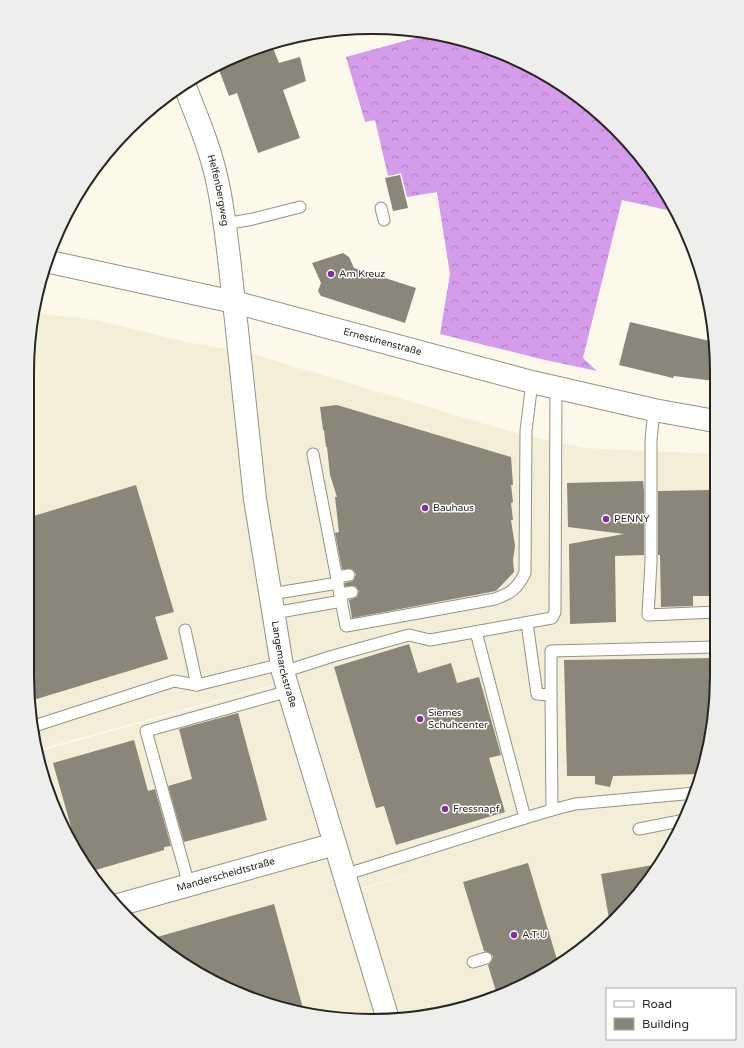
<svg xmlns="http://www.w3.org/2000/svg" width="744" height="1048" font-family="'Varela Round',sans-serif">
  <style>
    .built { fill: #f3eed8 }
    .forest { fill: url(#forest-crowns) }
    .building { fill: #8a877a }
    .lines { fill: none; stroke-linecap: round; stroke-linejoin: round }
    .lane-casing { stroke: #959285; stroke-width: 13 }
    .street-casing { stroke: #959285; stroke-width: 24 }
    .secondary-casing { stroke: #959285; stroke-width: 24 }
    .lane { stroke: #fff; stroke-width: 11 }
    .street { stroke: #fff; stroke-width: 22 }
    .secondary { stroke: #fff; stroke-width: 22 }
    .poi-dot { fill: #83309f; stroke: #fff; stroke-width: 1.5 }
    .labels { text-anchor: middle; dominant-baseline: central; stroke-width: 3; stroke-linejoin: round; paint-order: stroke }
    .street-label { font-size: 10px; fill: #272620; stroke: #fff }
    .poi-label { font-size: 10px; fill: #272620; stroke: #fff; text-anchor: start }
    .rim { fill: none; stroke: #272620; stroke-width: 2 }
  </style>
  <defs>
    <pattern id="forest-crowns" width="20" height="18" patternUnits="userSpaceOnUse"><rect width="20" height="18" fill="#d49cea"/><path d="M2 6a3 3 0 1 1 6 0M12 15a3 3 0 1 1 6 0" fill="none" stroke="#ac7fbd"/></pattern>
  </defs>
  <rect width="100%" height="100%" fill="#fcf9eb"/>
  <path class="built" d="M 33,313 L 96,320 L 182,341 L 256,355 L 432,408 L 498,428 L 558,443 L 585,448 L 715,454 L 716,698 L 705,765 L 682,828 L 646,886 L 600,935 L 525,985 L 439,1014 L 327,1018 L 240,995 L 145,936 L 85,867 L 39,766 L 37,752 L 284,683 L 348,893 L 463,860 L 350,891 L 287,681 L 37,750 L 27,676 L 27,372 Z"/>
  <path class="forest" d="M 430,34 L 461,39 L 524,62 L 582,98 L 631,144 L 676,212 L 622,200 L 583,358 L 597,371 L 541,359 L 440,334 L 450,274 L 437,192 L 407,197 L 401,173 L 388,176 L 375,120 L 365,122 L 346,57 Z"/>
  <g class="building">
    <path d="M 271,43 L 279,63 L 300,57 L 306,81 L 283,90 L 300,138 L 258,153 L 237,93 L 229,96 L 217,65 L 261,45 Z"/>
    <path d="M 400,175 L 408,208 L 393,211 L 385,178 Z"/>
    <path d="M 343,253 L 349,257 L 354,268 L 416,288 L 405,323 L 321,296 L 318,291 L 321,283 L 312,263 Z"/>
    <path d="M 630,322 L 714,342 L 714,381 L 674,376 L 673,378 L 619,365 Z"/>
    <path d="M 337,405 L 511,457 L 513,485 L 511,485 L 513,502 L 511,503 L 513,520 L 511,520 L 515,546 L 513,560 L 514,572 L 496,591 L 352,618 L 349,600 L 357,597 L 359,591 L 355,586 L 345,586 L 345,583 L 353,581 L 356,574 L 352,569 L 342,569 L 335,533 L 339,532 L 335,497 L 337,497 L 330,475 L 327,447 L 326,447 L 324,430 L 323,430 L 320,407 Z"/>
    <path d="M 643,481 L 644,491 L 644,555 L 615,556 L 616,622 L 570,624 L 569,544 L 624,534 L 568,527 L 567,483 Z"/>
    <path d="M 136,485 L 174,612 L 155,617 L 168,659 L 30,701 L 27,676 L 27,518 Z"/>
    <path d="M 710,490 L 710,499 L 715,499 L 716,596 L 693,596 L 693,606 L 661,607 L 660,555 L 658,555 L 658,491 Z"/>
    <path d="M 409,644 L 418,673 L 451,663 L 457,683 L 479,677 L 501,755 L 489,758 L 505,812 L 396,845 L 384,806 L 376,808 L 334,667 Z"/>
    <path d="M 716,658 L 716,698 L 705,765 L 702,774 L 613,776 L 610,787 L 595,784 L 595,776 L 567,776 L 564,660 Z"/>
    <path d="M 238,713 L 267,820 L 184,842 L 168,786 L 192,779 L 179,729 Z"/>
    <path d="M 134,740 L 148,791 L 155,789 L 171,846 L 164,847 L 164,850 L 89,872 L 85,867 L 78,852 L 53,763 Z"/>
    <path d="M 528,863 L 558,963 L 525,985 L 497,995 L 488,965 L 491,962 L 493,956 L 490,953 L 484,951 L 463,882 Z"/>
    <path d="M 659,864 L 646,886 L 610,924 L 601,874 Z"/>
    <path d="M 274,904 L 304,1012 L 240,995 L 150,939 Z"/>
  </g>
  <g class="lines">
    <g class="lane-casing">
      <g id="lane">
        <path d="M 381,208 L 384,220"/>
        <path d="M 225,224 L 253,219 L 300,207"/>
        <path d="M 654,410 L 651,440 L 651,562 L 648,615 L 716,612"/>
        <path d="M 313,454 L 346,626 L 495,599 C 511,593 517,589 525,573 L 526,431 L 532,382"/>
        <path d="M 338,577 L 349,575"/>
        <path d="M 271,594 L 338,583"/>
        <path d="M 341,594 L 352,592"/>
        <path d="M 274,613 L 342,601"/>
        <path d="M 185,630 L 197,685 L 282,664"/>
        <path d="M 283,672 L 333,656 L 409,635 L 430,640 L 552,618 L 555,612 L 556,387"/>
        <path d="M 551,695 L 551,651 L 716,647"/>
        <path d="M 34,726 L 174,681 L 197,685"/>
        <path d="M 552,810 L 575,804 L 695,793"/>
        <path d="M 525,818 L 552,810 L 551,695 L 537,694 L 527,623"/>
        <path d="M 639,829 L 685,820"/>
        <path d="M 344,875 L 525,818 L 476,632"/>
        <path d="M 189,885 L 146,731 L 289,691"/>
        <path d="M 473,962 L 486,958"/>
      </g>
    </g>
    <g class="street-casing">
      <g id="street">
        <path id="s1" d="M 184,84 C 196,115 210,147 217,180 C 226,220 229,261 234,302"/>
        <path id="s2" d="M 118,905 L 335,844"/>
      </g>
    </g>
    <g class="secondary-casing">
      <g id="secondary">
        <path id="s3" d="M 50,262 L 234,302 L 532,382 L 654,410 L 715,421"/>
        <path id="s4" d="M 234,302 L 255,499 L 283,672 L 387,1016"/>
      </g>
    </g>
    <use href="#lane" class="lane"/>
    <use href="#street" class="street"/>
    <use href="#secondary" class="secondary"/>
  </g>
  <g class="poi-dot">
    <circle cx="331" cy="274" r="4"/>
    <circle cx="425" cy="508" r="4"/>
    <circle cx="606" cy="519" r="4"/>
    <circle cx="420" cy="719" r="4"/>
    <circle cx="445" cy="809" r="4"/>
    <circle cx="514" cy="935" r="4"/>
  </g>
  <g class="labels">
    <g class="street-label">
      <text stroke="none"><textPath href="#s1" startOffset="112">Helfenbergweg</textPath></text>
      <text stroke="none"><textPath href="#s3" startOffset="342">Ernestinenstraße</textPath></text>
      <text stroke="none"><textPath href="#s4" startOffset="366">Langemarckstraße</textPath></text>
      <text stroke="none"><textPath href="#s2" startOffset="112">Manderscheidtstraße</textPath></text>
    </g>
    <g class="poi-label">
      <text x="339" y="274">Am Kreuz</text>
      <text x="433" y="508">Bauhaus</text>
      <text x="614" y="519">PENNY</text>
      <text x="428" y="713">Siemes<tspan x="428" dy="12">Schuhcenter</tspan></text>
      <text x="453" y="809">Fressnapf</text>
      <text x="522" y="935">A.T.U</text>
    </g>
  </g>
  <path d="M0 0H744V1048H0ZM372 34H372A338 338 0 0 1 710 372V676A338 338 0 0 1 372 1014H372A338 338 0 0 1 34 676V372A338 338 0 0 1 372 34Z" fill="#eeeeed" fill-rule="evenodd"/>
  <path class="rim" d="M372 34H372A338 338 0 0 1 710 372V676A338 338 0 0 1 372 1014H372A338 338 0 0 1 34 676V372A338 338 0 0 1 372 34Z"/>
  <rect x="606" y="988" width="130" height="52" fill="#ffffff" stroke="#a9a8a6"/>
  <rect x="614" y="1001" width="20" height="6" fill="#ffffff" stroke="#a9a8a6"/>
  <text x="642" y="1008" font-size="12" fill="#272620">Road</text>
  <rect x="614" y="1018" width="20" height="12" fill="#8a877a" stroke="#a9a8a6"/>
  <text x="642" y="1028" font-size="12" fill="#272620">Building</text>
</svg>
